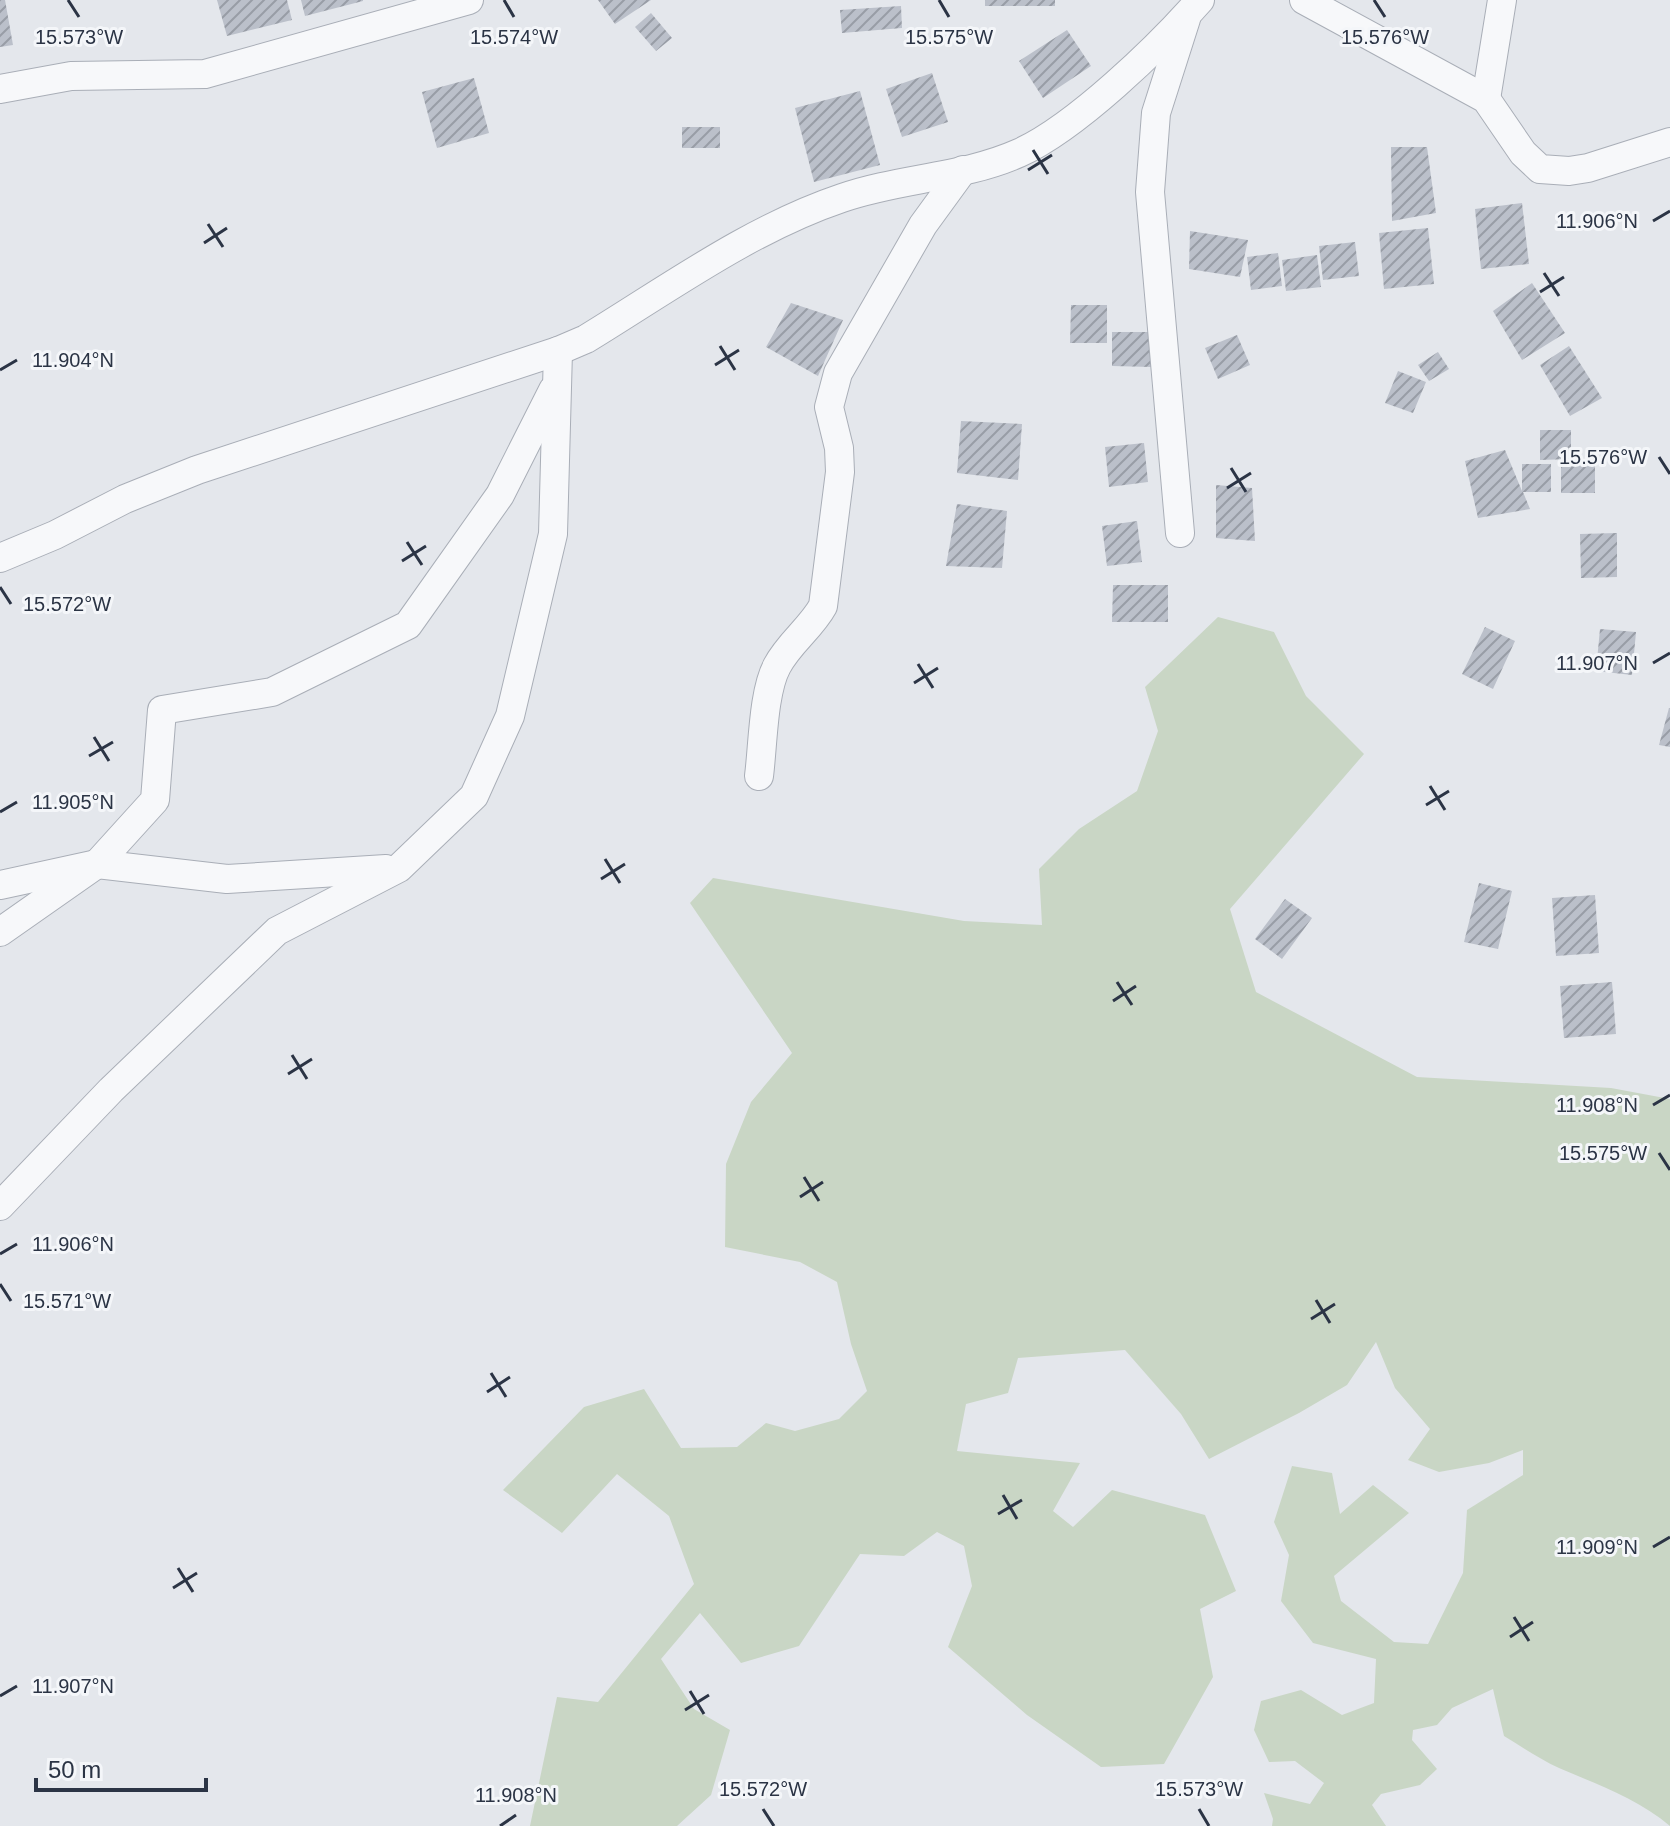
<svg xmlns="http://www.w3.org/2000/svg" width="1670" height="1826" font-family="Helvetica,sans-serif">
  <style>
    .green { fill: #c9d6c5 }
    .building { fill: url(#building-hatch) }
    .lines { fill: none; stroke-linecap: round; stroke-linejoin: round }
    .minor-casing { stroke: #a9aeb7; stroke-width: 30 }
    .minor { stroke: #f7f8fa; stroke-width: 28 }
    .ticks { fill: none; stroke: #2b3445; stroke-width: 3 }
    .ticks-label { font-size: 20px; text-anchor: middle; fill: #2b3445; stroke: #f4f6f9; stroke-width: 6; stroke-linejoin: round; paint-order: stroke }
  </style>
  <defs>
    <pattern id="building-hatch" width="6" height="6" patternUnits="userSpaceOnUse" patternTransform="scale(2)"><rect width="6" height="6" fill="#bbc0ca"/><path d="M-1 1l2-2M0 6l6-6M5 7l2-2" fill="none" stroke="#989da6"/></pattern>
  </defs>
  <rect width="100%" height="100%" fill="#e4e7ec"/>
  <path class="green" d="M 1218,617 L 1274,632 L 1306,696 L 1364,754 L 1230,909 L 1256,992 L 1417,1077 L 1611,1088 L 1670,1099 L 1670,1826 C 1637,1798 1598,1785 1559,1768 C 1540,1759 1522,1747 1504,1736 L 1493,1689 L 1452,1708 L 1437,1725 L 1413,1730 L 1412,1740 L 1437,1769 L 1420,1785 L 1381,1794 L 1372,1805 L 1386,1826 L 1272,1826 L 1273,1819 L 1264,1793 L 1310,1804 L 1324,1783 L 1295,1761 L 1269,1762 L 1254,1730 L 1261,1701 L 1301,1690 L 1342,1715 L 1374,1703 L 1376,1659 L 1313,1643 L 1281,1601 L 1289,1555 L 1274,1522 L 1292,1466 L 1332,1473 L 1340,1514 L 1373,1485 L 1409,1513 L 1334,1576 L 1341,1601 L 1394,1642 L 1428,1644 L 1463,1573 L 1467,1510 L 1523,1475 L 1523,1450 L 1489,1463 L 1439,1472 L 1408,1460 L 1430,1429 L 1395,1388 L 1376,1342 L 1347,1385 L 1299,1413 L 1209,1459 L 1181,1414 L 1125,1350 L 1018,1358 L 1008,1393 L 966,1404 L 957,1451 L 1080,1463 L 1053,1511 L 1073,1527 L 1112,1490 L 1205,1515 L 1236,1591 L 1200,1609 L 1213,1677 L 1164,1764 L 1101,1767 L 1027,1715 L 948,1647 L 972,1586 L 964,1546 L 937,1532 L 904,1556 L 860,1554 L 799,1646 L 741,1663 L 700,1613 L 661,1659 L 694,1709 L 730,1730 L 711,1795 L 677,1826 L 530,1826 L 557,1697 L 598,1702 L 694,1584 L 669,1516 L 617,1474 L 562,1533 L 503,1490 L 584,1407 L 644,1389 L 681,1448 L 737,1447 L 766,1423 L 795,1431 L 839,1419 L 867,1391 L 851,1344 L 837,1282 L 800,1262 L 725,1247 L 726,1164 L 751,1102 L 792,1053 L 690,903 L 713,878 L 964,921 L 1042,925 L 1039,869 L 1079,829 L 1137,791 L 1158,731 L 1145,687 Z"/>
  <g class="building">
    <path d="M 0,0 L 5,0 L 13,45 L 0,47 Z"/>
    <path d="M 217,0 L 287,0 L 292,20 L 227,36 Z"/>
    <path d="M 301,0 L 363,0 L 363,1 L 305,16 Z"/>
    <path d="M 598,0 L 651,0 L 615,24 Z"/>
    <rect x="985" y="0" width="70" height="6"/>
    <path d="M 901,6 L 902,28 L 842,33 L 840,10 Z"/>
    <path d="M 651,13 L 672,38 L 656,51 L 635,27 Z"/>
    <path d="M 1067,30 L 1091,66 L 1043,98 L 1019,61 Z"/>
    <path d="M 932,73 L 948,122 L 902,137 L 886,89 Z"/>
    <path d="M 474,78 L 489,133 L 437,148 L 422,92 Z"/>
    <path d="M 860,91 L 880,165 L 814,182 L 795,108 Z"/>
    <rect x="682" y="127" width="38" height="21"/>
    <path d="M 1391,147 L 1427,147 L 1436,213 L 1392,221 Z"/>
    <path d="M 1522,203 L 1529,264 L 1481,269 L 1475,209 Z"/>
    <path d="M 1428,228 L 1434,284 L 1384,289 L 1379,233 Z"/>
    <path d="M 1190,231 L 1248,240 L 1240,277 L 1189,269 Z"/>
    <path d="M 1355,242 L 1359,276 L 1323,280 L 1319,246 Z"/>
    <path d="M 1278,253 L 1282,286 L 1251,290 L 1247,257 Z"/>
    <path d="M 1317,255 L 1321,287 L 1286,291 L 1282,260 Z"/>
    <path d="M 1532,283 L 1565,333 L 1522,360 L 1493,311 Z"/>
    <path d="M 791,303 L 843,320 L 818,376 L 766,347 Z"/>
    <path d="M 1071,305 L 1107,305 L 1107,343 L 1070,343 Z"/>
    <path d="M 1112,332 L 1151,332 L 1151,367 L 1112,366 Z"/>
    <path d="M 1237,335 L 1250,365 L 1218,379 L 1205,348 Z"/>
    <path d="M 1569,346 L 1602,398 L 1570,416 L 1540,365 Z"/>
    <path d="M 1438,352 L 1449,369 L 1429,381 L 1418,365 Z"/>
    <path d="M 1398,371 L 1426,382 L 1413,413 L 1385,403 Z"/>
    <path d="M 961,421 L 1022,424 L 1018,480 L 957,473 Z"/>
    <path d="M 1540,430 L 1571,430 L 1571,459 L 1540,460 Z"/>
    <path d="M 1144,443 L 1148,482 L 1109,487 L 1105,447 Z"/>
    <path d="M 1505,450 L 1522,491 L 1522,464 L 1551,464 L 1551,492 L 1523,492 L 1530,509 L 1478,518 L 1465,461 Z"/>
    <rect x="1561" y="464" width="34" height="29"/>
    <path d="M 1216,485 L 1252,488 L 1255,541 L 1216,538 Z"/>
    <path d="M 957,504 L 1007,511 L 1002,568 L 946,566 Z"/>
    <path d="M 1137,521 L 1142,562 L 1107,566 L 1102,526 Z"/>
    <path d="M 1617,533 L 1617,577 L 1581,578 L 1580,534 Z"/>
    <path d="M 1113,585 L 1168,585 L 1168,622 L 1112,622 Z"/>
    <path d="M 1485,627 L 1515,641 L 1493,689 L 1462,674 Z"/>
    <path d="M 1600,629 L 1636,632 L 1632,675 L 1596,671 Z"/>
    <path d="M 1669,708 L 1670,708 L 1670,747 L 1659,745 Z"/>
    <path d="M 1479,883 L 1512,891 L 1498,949 L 1464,942 Z"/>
    <path d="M 1595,895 L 1599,953 L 1556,956 L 1552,898 Z"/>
    <path d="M 1285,899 L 1312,918 L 1282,959 L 1255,939 Z"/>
    <path d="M 1612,982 L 1616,1034 L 1564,1038 L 1560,986 Z"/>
  </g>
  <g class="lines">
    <g class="minor-casing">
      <g id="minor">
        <path d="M 1304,0 L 1486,99 L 1523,153 L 1540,169 L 1569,171 L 1588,168 L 1670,142"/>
        <path d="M 0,89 L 71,76 L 205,74 L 469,0"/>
        <path d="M 1486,99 L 1502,0"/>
        <path d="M 1180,533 L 1150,192 L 1156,113 L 1186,19"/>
        <path d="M 0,558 L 55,535 L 125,499 L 197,470 L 558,351 L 586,339 C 668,289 750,229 842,198 C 899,178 963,178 1019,153 C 1075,128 1159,47 1200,0"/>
        <path d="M 759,776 C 763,745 763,692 777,666 C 789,643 811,628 823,606 L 840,472 L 839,448 L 829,407 L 838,373 L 923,225 L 963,170"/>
        <path d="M 0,885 L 97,864 L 227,879 L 386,869"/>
        <path d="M 0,932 L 97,864 L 155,800 L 162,710 L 272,692 L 408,625 L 500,495 L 553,390"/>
        <path d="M 0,1206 L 111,1090 L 277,931 L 399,868 L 474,796 L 510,716 L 553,534 L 558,351"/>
      </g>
    </g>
    <use href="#minor" class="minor"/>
  </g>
  <path class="ticks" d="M 68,0 L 79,17M 504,0 L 514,17M 939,0 L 949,17M 1374,0 L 1385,17M 1033,150 L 1048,174M 1028,170 L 1052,155M 1653,221 L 1670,211M 208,224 L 223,247M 204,243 L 227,228M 1544,273 L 1559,296M 1540,292 L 1564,277M 720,346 L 735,370M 715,365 L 739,350M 0,370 L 17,360M 1659,457 L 1670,474M 1231,468 L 1246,492M 1227,488 L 1251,473M 407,542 L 422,565M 402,561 L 426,546M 0,587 L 11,604M 1653,663 L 1670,653M 918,664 L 933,688M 914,683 L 938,668M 94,737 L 109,761M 89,756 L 113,742M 1430,786 L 1445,810M 1426,805 L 1449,791M 0,812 L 17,802M 605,859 L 620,883M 601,879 L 625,864M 1117,982 L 1132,1005M 1113,1001 L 1136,986M 292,1055 L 307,1079M 288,1074 L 312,1059M 1653,1105 L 1670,1095M 1659,1153 L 1670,1170M 804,1177 L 819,1201M 800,1197 L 823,1182M 0,1254 L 17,1244M 0,1284 L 11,1301M 1316,1300 L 1330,1323M 1311,1319 L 1335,1304M 491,1373 L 506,1397M 487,1392 L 510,1377M 1003,1495 L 1017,1519M 998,1514 L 1022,1500M 1653,1547 L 1670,1537M 178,1568 L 193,1592M 173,1588 L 197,1573M 1514,1617 L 1529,1641M 1510,1637 L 1533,1622M 690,1691 L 704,1714M 0,1696 L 17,1686M 685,1710 L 709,1695M 763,1809 L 774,1826M 1199,1809 L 1209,1826M 500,1826 L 516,1815"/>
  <g class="ticks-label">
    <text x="1385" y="44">15.576°W</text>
    <text x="79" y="44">15.573°W</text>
    <text x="514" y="44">15.574°W</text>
    <text x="949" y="44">15.575°W</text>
    <text x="1597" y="228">11.906°N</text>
    <text x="73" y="367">11.904°N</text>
    <text x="1603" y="464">15.576°W</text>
    <text x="67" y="611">15.572°W</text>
    <text x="1597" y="670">11.907°N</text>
    <text x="73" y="809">11.905°N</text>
    <text x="1597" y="1112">11.908°N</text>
    <text x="1603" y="1160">15.575°W</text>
    <text x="73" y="1251">11.906°N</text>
    <text x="67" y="1308">15.571°W</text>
    <text x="1597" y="1554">11.909°N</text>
    <text x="73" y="1693">11.907°N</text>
    <text x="763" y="1796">15.572°W</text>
    <text x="1199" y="1796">15.573°W</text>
    <text x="516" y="1802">11.908°N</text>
  </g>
  <path d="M36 1778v12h170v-12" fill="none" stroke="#2b3445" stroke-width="4"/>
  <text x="48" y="1778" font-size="24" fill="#2b3445" stroke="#f4f6f9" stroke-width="6" paint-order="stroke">50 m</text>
</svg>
